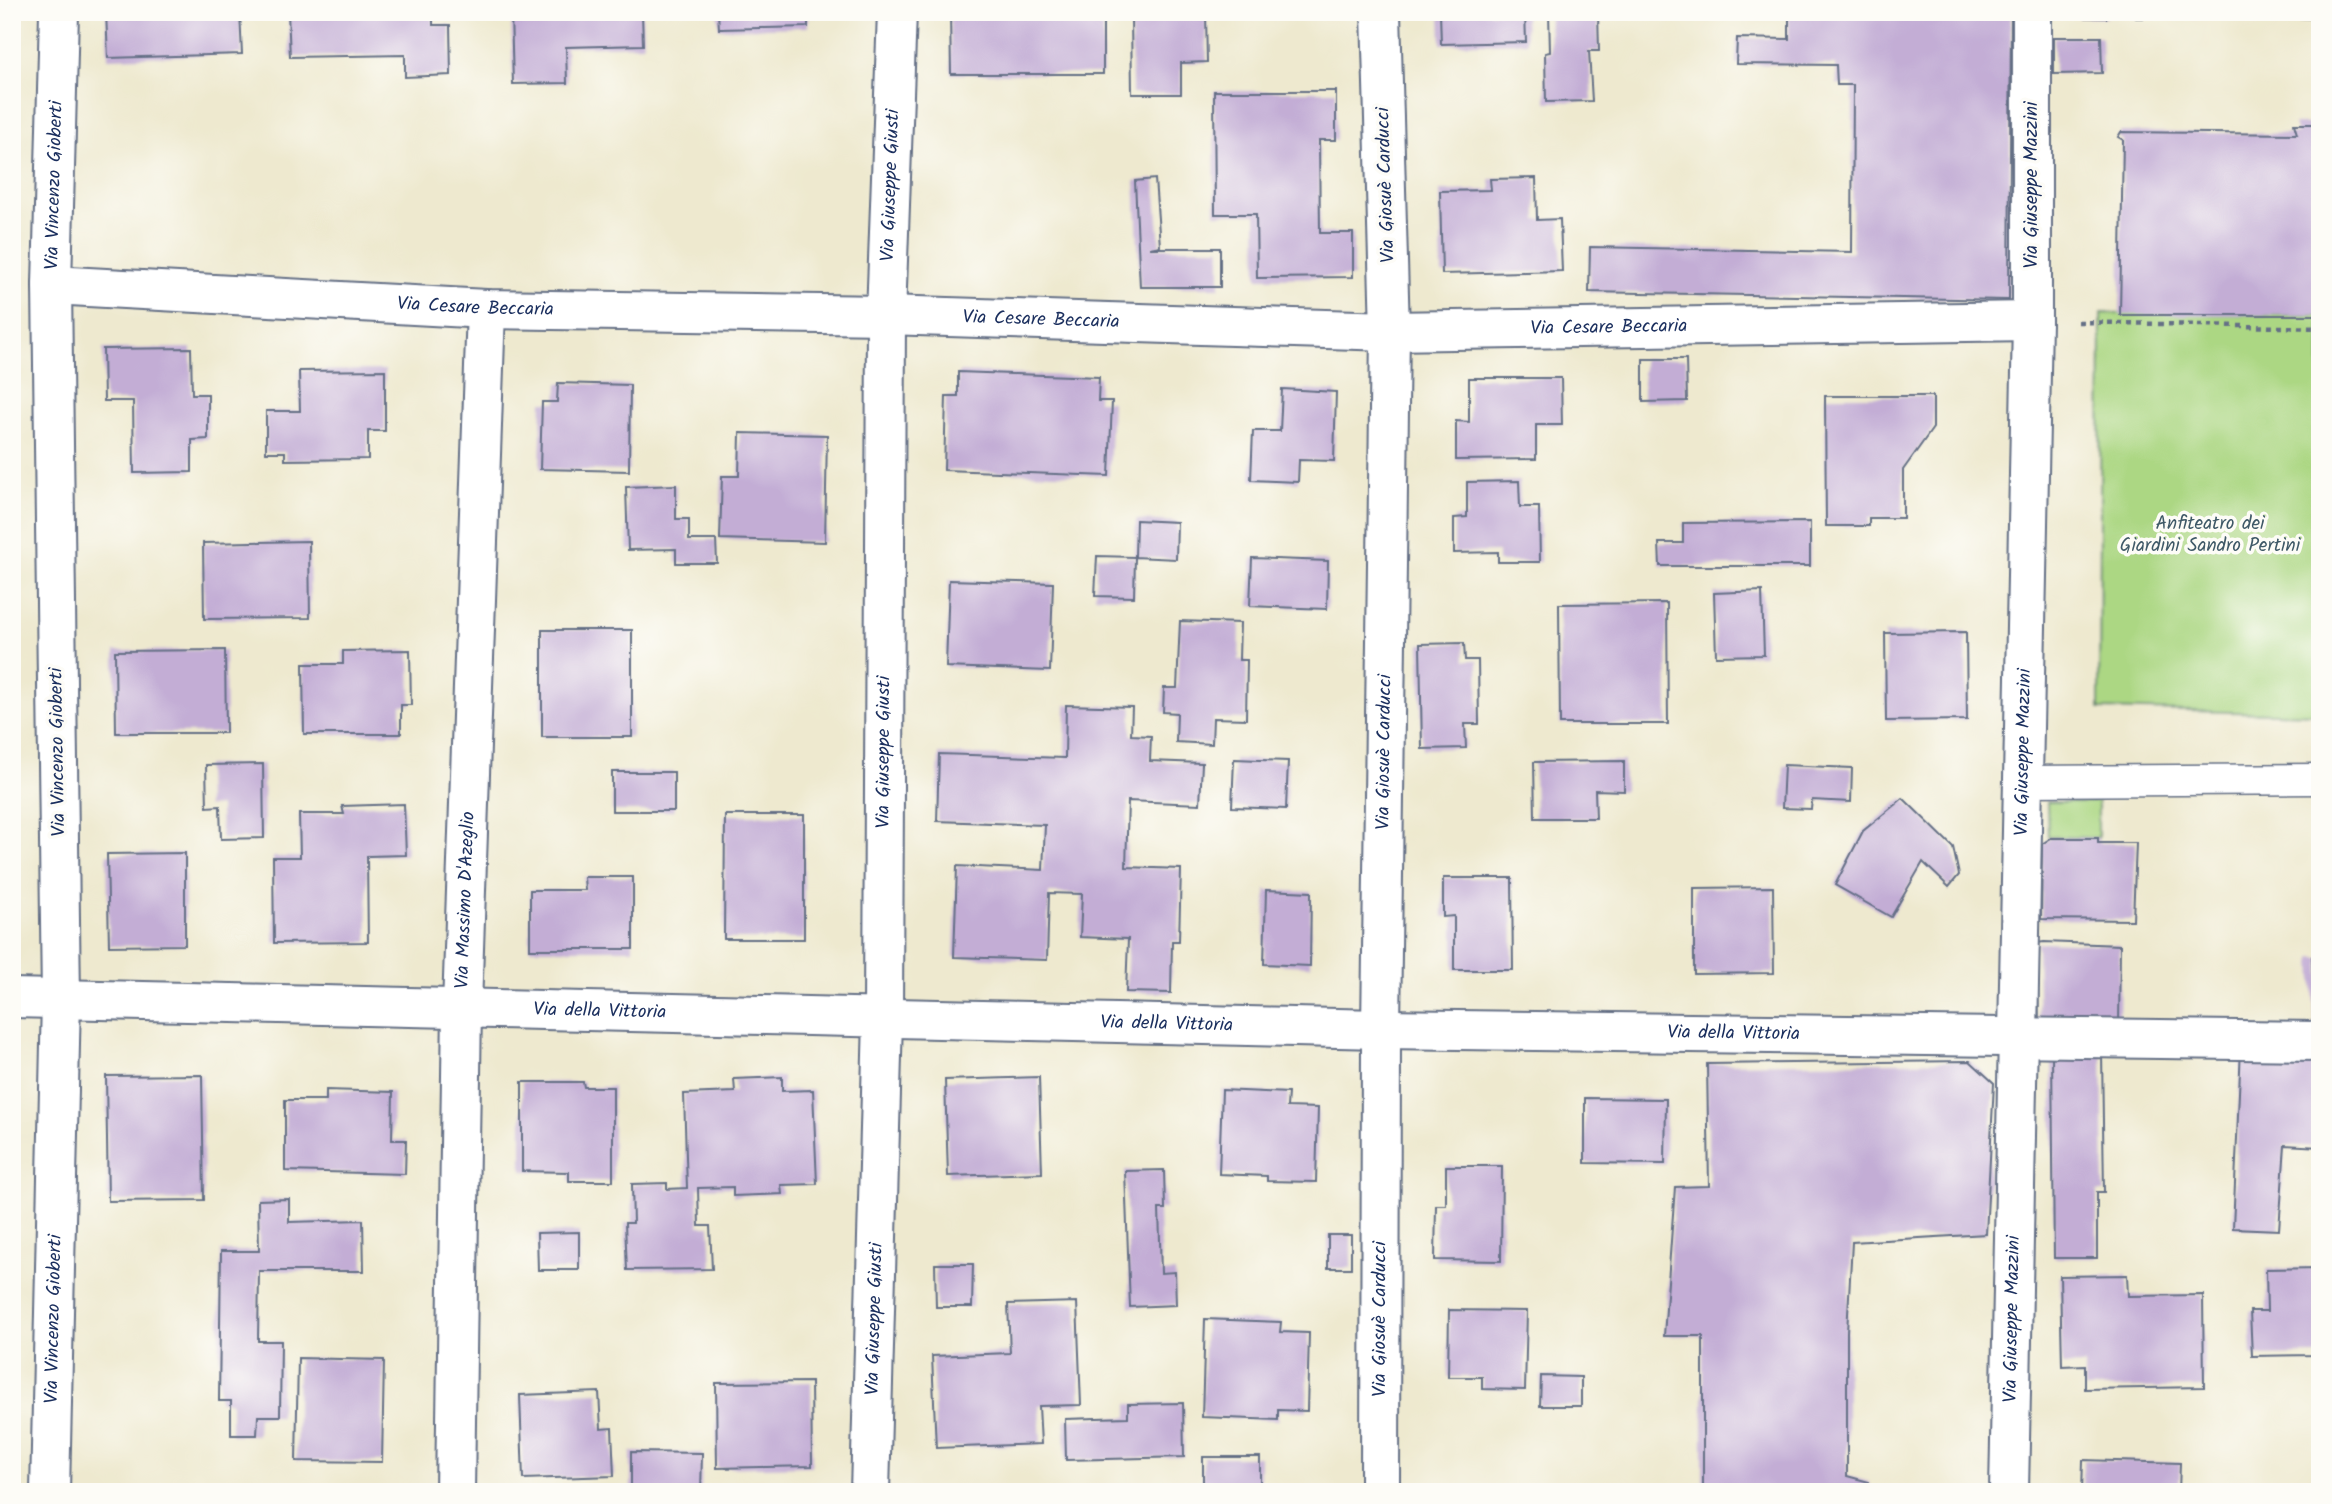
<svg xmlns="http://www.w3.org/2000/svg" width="2332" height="1504" font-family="Kalam,sans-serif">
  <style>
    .green { fill: #acd783; stroke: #648370; stroke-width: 2 }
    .building { fill: #c3add5 }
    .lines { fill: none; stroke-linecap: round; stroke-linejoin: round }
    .lane-casing { stroke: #657086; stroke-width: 33 }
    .street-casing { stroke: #657086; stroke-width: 42 }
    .path { stroke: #657086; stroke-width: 4.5; stroke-dasharray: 5 5; stroke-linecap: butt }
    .lane { stroke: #fff; stroke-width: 30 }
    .street { stroke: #fff; stroke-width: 38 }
    .labels { text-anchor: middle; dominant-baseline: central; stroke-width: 7; stroke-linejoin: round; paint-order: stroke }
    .street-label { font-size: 19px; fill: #1b2f5e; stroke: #fdfcf7 }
    .park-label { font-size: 19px; fill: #3f5967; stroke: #fdfcf7 }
  </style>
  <rect width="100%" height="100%" fill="#fdfcf7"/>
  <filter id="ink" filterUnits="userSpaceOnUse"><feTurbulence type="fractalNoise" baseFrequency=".0143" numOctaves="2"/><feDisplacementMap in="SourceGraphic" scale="14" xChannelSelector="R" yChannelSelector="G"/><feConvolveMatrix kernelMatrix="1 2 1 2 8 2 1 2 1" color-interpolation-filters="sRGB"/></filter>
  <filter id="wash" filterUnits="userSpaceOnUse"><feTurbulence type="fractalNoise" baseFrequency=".00686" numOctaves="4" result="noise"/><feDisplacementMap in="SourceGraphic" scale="28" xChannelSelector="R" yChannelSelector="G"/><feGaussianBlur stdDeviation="1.57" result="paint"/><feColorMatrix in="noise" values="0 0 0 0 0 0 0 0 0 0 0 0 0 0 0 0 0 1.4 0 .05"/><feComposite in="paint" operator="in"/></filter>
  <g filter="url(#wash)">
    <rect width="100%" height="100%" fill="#eee9cf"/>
    <g class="green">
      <path d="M 2101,313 L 2320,315 L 2320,714 L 2099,709 Z"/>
      <path d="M 2047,802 L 2098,802 L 2098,838 L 2048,837 Z"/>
    </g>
    <g id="blocks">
      <g class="building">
        <path d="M 106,12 L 240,12 L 242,54 L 108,58 Z"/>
        <path d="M 288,12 L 433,12 L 433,25 L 450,25 L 451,75 L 405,77 L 405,55 L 290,57 Z"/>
        <path d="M 511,12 L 642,12 L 643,45 L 566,47 L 567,83 L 513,84 Z"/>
        <path d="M 718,12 L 808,12 L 808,27 L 719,29 Z"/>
        <path d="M 950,12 L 1103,12 L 1103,74 L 951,74 Z"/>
        <path d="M 1440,12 L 1525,12 L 1526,42 L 1441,44 Z"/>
        <path d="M 1549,12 L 1598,12 L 1599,51 L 1589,51 L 1592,101 L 1546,102 L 1545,53 L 1550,52 Z"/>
        <path d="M 1789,12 L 2011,12 L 2009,300 L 1589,292 L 1590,247 L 1852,252 L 1853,85 L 1837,85 L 1836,65 L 1736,64 L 1737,38 L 1789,39 Z"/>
        <path d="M 2049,12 L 2107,12 L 2107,18 L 2049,17 Z"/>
        <rect x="2136" y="12" width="94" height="6"/>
        <path d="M 2272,12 L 2320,12 L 2320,19 L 2272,17 Z"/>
        <path d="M 1131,14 L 1206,14 L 1207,62 L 1181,63 L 1181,94 L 1132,94 Z"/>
        <path d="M 2054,37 L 2101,37 L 2102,73 L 2054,74 Z"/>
        <path d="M 1214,91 L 1336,91 L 1336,140 L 1319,140 L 1320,233 L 1353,233 L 1353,277 L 1257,278 L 1256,214 L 1215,214 Z"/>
        <path d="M 2294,124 L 2320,124 L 2320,315 L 2120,315 L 2123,140 L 2118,137 L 2121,132 L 2297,134 Z"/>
        <path d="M 1536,178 L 1537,220 L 1560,219 L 1562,271 L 1442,274 L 1440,191 L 1491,190 L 1490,179 Z"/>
        <path d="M 1155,179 L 1160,246 L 1150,248 L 1220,248 L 1220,287 L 1140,287 L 1135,181 Z"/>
        <path d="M 191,348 L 192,394 L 208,394 L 208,439 L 192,440 L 192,472 L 134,473 L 133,401 L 104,401 L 103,349 Z"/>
        <path d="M 1643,359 L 1686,359 L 1687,401 L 1643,402 Z"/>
        <path d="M 385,370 L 385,431 L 368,431 L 368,459 L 285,460 L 285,452 L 266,452 L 266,411 L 300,411 L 299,371 Z"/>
        <path d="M 958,372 L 1099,377 L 1098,401 L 1112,401 L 1109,476 L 944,470 L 946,396 L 958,396 Z"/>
        <path d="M 1469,378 L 1561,378 L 1562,425 L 1536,425 L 1536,459 L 1456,460 L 1456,421 L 1469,422 Z"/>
        <path d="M 558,383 L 630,385 L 629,471 L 540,469 L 542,402 L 557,402 Z"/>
        <path d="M 1282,389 L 1336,392 L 1334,461 L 1299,460 L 1298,482 L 1251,480 L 1253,431 L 1280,431 Z"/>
        <path d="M 1825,396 L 1933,396 L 1933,428 L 1903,470 L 1903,518 L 1869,518 L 1869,526 L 1826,526 Z"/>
        <path d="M 740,433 L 827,435 L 825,542 L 720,539 L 722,476 L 739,476 Z"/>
        <path d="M 1519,481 L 1520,507 L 1539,507 L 1540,562 L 1498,562 L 1498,552 L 1454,553 L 1454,518 L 1467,517 L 1467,482 Z"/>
        <path d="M 676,485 L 676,519 L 689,519 L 689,540 L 716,540 L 717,563 L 676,563 L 676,549 L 628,550 L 626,487 Z"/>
        <path d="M 1136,520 L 1177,522 L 1176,559 L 1135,557 L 1134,597 L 1095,596 L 1097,556 L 1135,557 Z"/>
        <path d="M 1810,522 L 1810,566 L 1660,566 L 1659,543 L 1683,543 L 1683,523 Z"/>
        <path d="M 309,541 L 310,618 L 204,619 L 203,543 Z"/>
        <path d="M 1252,558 L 1328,561 L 1327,609 L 1250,606 Z"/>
        <path d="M 949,580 L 1053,583 L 1050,671 L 946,667 Z"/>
        <path d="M 1762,591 L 1764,655 L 1716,656 L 1714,593 Z"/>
        <path d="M 1667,603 L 1668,724 L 1560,724 L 1559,604 Z"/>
        <path d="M 1180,621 L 1240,623 L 1239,660 L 1247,660 L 1246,719 L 1213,718 L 1212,744 L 1176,742 L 1177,713 L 1163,712 L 1164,688 L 1177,688 Z"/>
        <rect x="542" y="630" width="90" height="107"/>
        <path d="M 1966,632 L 1967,720 L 1886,721 L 1885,633 Z"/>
        <path d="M 1464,643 L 1465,660 L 1478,660 L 1479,724 L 1465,724 L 1466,748 L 1422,749 L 1420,644 Z"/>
        <path d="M 225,650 L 226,733 L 116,733 L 115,651 Z"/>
        <path d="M 410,650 L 411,705 L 401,705 L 401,734 L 304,734 L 303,664 L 343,664 L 343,651 Z"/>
        <path d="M 1066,705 L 1132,707 L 1131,735 L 1151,736 L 1150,761 L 1202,763 L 1200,804 L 1128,801 L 1126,867 L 1181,869 L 1179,941 L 1172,941 L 1171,993 L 1126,992 L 1128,939 L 1080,937 L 1082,894 L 1049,893 L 1047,960 L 954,957 L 957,866 L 1043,870 L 1045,825 L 937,821 L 939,754 L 1065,758 Z"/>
        <path d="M 1234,759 L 1288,761 L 1286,809 L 1232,807 Z"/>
        <path d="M 1624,761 L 1624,791 L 1595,790 L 1596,818 L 1535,818 L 1534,762 Z"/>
        <path d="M 263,764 L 264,838 L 221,839 L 220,806 L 207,807 L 206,765 Z"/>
        <path d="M 1784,765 L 1852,768 L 1851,802 L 1812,800 L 1811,809 L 1782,808 Z"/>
        <rect x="612" y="772" width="62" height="39"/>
        <path d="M 1903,798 L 1953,847 L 1959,875 L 1949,887 L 1923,862 L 1891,917 L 1835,885 L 1863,831 Z"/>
        <path d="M 404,804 L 406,855 L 367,856 L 368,942 L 274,943 L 273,857 L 300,857 L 299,814 L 344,814 L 342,806 Z"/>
        <path d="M 725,815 L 804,815 L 804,939 L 724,939 Z"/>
        <path d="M 2051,838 L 2098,838 L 2098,843 L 2136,843 L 2133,920 L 2041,919 L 2042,844 Z"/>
        <path d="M 185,853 L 185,945 L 109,946 L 107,854 Z"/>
        <path d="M 584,877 L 633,877 L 633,949 L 530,949 L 530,890 L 585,890 Z"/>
        <path d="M 1443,878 L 1512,878 L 1513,970 L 1454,970 L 1454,916 L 1443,917 Z"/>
        <path d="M 1773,887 L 1774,973 L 1694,974 L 1694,888 Z"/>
        <path d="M 1266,890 L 1311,892 L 1310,966 L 1264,964 Z"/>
        <path d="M 2044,942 L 2120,945 L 2119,1026 L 2039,1028 L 2037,943 Z"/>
        <path d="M 2312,957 L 2320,958 L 2320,1028 L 2315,1028 Z"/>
        <path d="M 2241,1048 L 2320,1050 L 2320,1147 L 2285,1145 L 2279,1230 L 2233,1228 Z"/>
        <path d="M 2052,1052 L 2102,1052 L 2104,1192 L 2097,1192 L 2097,1258 L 2054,1258 Z"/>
        <path d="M 1970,1061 L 1994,1083 L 1986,1234 L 1852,1242 L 1847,1332 L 1847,1476 L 1869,1482 L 1870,1492 L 1703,1492 L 1703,1336 L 1664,1336 L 1675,1187 L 1709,1186 L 1707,1064 Z"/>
        <path d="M 202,1075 L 204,1200 L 108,1201 L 106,1076 Z"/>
        <path d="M 782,1077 L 782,1091 L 813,1090 L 817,1184 L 781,1185 L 782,1194 L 733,1196 L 733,1187 L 698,1188 L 699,1226 L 710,1226 L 712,1269 L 627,1270 L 625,1223 L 633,1223 L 632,1184 L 667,1183 L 667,1189 L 687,1188 L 684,1094 L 735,1092 L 734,1079 Z"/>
        <path d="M 1039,1077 L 1042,1173 L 948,1176 L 945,1080 Z"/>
        <path d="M 522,1082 L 583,1082 L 584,1087 L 613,1087 L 613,1181 L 569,1181 L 569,1172 L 522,1171 Z"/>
        <path d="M 326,1090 L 393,1092 L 392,1140 L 406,1140 L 405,1174 L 285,1171 L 285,1100 L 326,1100 Z"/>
        <path d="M 1222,1090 L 1288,1093 L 1287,1107 L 1318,1108 L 1316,1182 L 1267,1181 L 1267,1176 L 1219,1174 Z"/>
        <path d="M 1585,1098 L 1666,1099 L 1665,1164 L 1585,1163 Z"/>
        <path d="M 1446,1166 L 1502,1166 L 1501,1261 L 1435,1260 L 1436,1205 L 1446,1205 Z"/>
        <path d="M 1164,1170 L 1165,1209 L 1159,1209 L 1161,1273 L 1175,1272 L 1176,1305 L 1130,1307 L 1125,1171 Z"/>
        <path d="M 289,1199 L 289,1222 L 363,1220 L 364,1271 L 259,1271 L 258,1341 L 281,1341 L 280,1416 L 258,1416 L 257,1435 L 231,1435 L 231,1401 L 219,1401 L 221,1251 L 259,1251 L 258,1200 Z"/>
        <path d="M 579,1232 L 579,1270 L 538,1270 L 537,1233 Z"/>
        <rect x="1328" y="1235" width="23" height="33"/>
        <path d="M 935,1264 L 973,1264 L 972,1307 L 936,1307 Z"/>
        <path d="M 2320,1268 L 2320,1355 L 2252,1356 L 2250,1311 L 2267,1311 L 2266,1269 Z"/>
        <path d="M 2127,1275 L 2128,1296 L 2203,1295 L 2204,1387 L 2085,1389 L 2085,1365 L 2062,1366 L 2060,1276 Z"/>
        <path d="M 1077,1302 L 1081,1405 L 1039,1406 L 1041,1444 L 936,1448 L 932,1356 L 1010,1353 L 1008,1304 Z"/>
        <path d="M 1449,1310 L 1527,1311 L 1525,1390 L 1482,1389 L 1482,1377 L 1448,1377 Z"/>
        <path d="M 1205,1319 L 1281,1322 L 1280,1332 L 1309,1333 L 1307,1411 L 1278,1410 L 1278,1420 L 1202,1417 Z"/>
        <path d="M 298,1358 L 384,1360 L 382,1462 L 296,1461 Z"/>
        <path d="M 1541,1376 L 1581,1377 L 1581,1406 L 1540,1406 Z"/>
        <path d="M 811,1382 L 812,1466 L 717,1468 L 716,1383 Z"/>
        <path d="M 599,1392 L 601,1429 L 612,1428 L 614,1476 L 523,1479 L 520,1395 Z"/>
        <path d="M 1183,1403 L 1184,1457 L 1066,1460 L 1065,1419 L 1128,1417 L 1128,1404 Z"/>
        <path d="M 631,1452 L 702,1453 L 701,1492 L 631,1492 Z"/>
        <rect x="1203" y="1457" width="57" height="35"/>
        <path d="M 2083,1460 L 2180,1463 L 2179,1492 L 2082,1492 Z"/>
      </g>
    </g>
  </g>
  <g filter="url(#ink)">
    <use href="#blocks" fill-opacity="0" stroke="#657086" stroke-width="2"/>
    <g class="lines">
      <g class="lane-casing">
        <path id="lane" d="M 2023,781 L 2320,779"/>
      </g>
      <g class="street-casing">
        <g id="street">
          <path id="s1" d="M 52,285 L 486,309 L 886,315 L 1390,331 L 2032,321"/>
          <path id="s2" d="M 12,998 L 1381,1029 L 2320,1041"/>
          <path id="s3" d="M 50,1492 L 61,999 L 52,285 L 59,12"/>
          <path id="s4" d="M 455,1492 L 462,1007 L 486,309"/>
          <path id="s5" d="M 870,1492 L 883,1019 L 886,315 L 897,12"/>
          <path id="s6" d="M 1380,1492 L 1381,1029 L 1390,331 L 1381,12"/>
          <path id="s7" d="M 2009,1492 L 2032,321 L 2032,12"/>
        </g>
      </g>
      <path class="path" d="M 2078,322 L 2320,328"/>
      <use href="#lane" class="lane"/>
      <use href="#street" class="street"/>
    </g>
  </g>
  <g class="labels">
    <g class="street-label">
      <text stroke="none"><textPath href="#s3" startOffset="1307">Via Vincenzo Gioberti</textPath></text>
      <text stroke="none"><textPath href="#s5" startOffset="1307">Via Giuseppe Giusti</textPath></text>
      <text transform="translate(1386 185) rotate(-92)">Via Giosuè Carducci</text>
      <text transform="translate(2032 185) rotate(-90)">Via Giuseppe Mazzini</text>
      <text stroke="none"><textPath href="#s1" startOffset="424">Via Cesare Beccaria</textPath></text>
      <text stroke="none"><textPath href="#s1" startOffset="990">Via Cesare Beccaria</textPath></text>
      <text stroke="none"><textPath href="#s1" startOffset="1558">Via Cesare Beccaria</textPath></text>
      <text transform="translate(58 752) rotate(-91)">Via Vincenzo Gioberti</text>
      <text stroke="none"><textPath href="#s5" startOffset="740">Via Giuseppe Giusti</textPath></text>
      <text stroke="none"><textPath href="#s6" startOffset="740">Via Giosuè Carducci</textPath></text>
      <text stroke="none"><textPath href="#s7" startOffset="740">Via Giuseppe Mazzini</textPath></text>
      <text stroke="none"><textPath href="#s4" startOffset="592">Via Massimo D'Azeglio</textPath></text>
      <text stroke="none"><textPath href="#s2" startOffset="588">Via della Vittoria</textPath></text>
      <text stroke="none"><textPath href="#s2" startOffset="1155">Via della Vittoria</textPath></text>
      <text stroke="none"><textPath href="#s2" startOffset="1722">Via della Vittoria</textPath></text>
      <text stroke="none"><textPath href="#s3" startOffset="173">Via Vincenzo Gioberti</textPath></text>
      <text stroke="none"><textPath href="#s5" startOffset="173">Via Giuseppe Giusti</textPath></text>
      <text stroke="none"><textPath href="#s6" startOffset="173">Via Giosuè Carducci</textPath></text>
      <text stroke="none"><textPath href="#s7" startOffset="173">Via Giuseppe Mazzini</textPath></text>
    </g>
    <g class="park-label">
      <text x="2210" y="524">Anfiteatro dei<tspan x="2210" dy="22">Giardini Sandro Pertini</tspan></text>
    </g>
  </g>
  <rect width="2332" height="1504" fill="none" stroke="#fdfcf7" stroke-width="42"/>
</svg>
